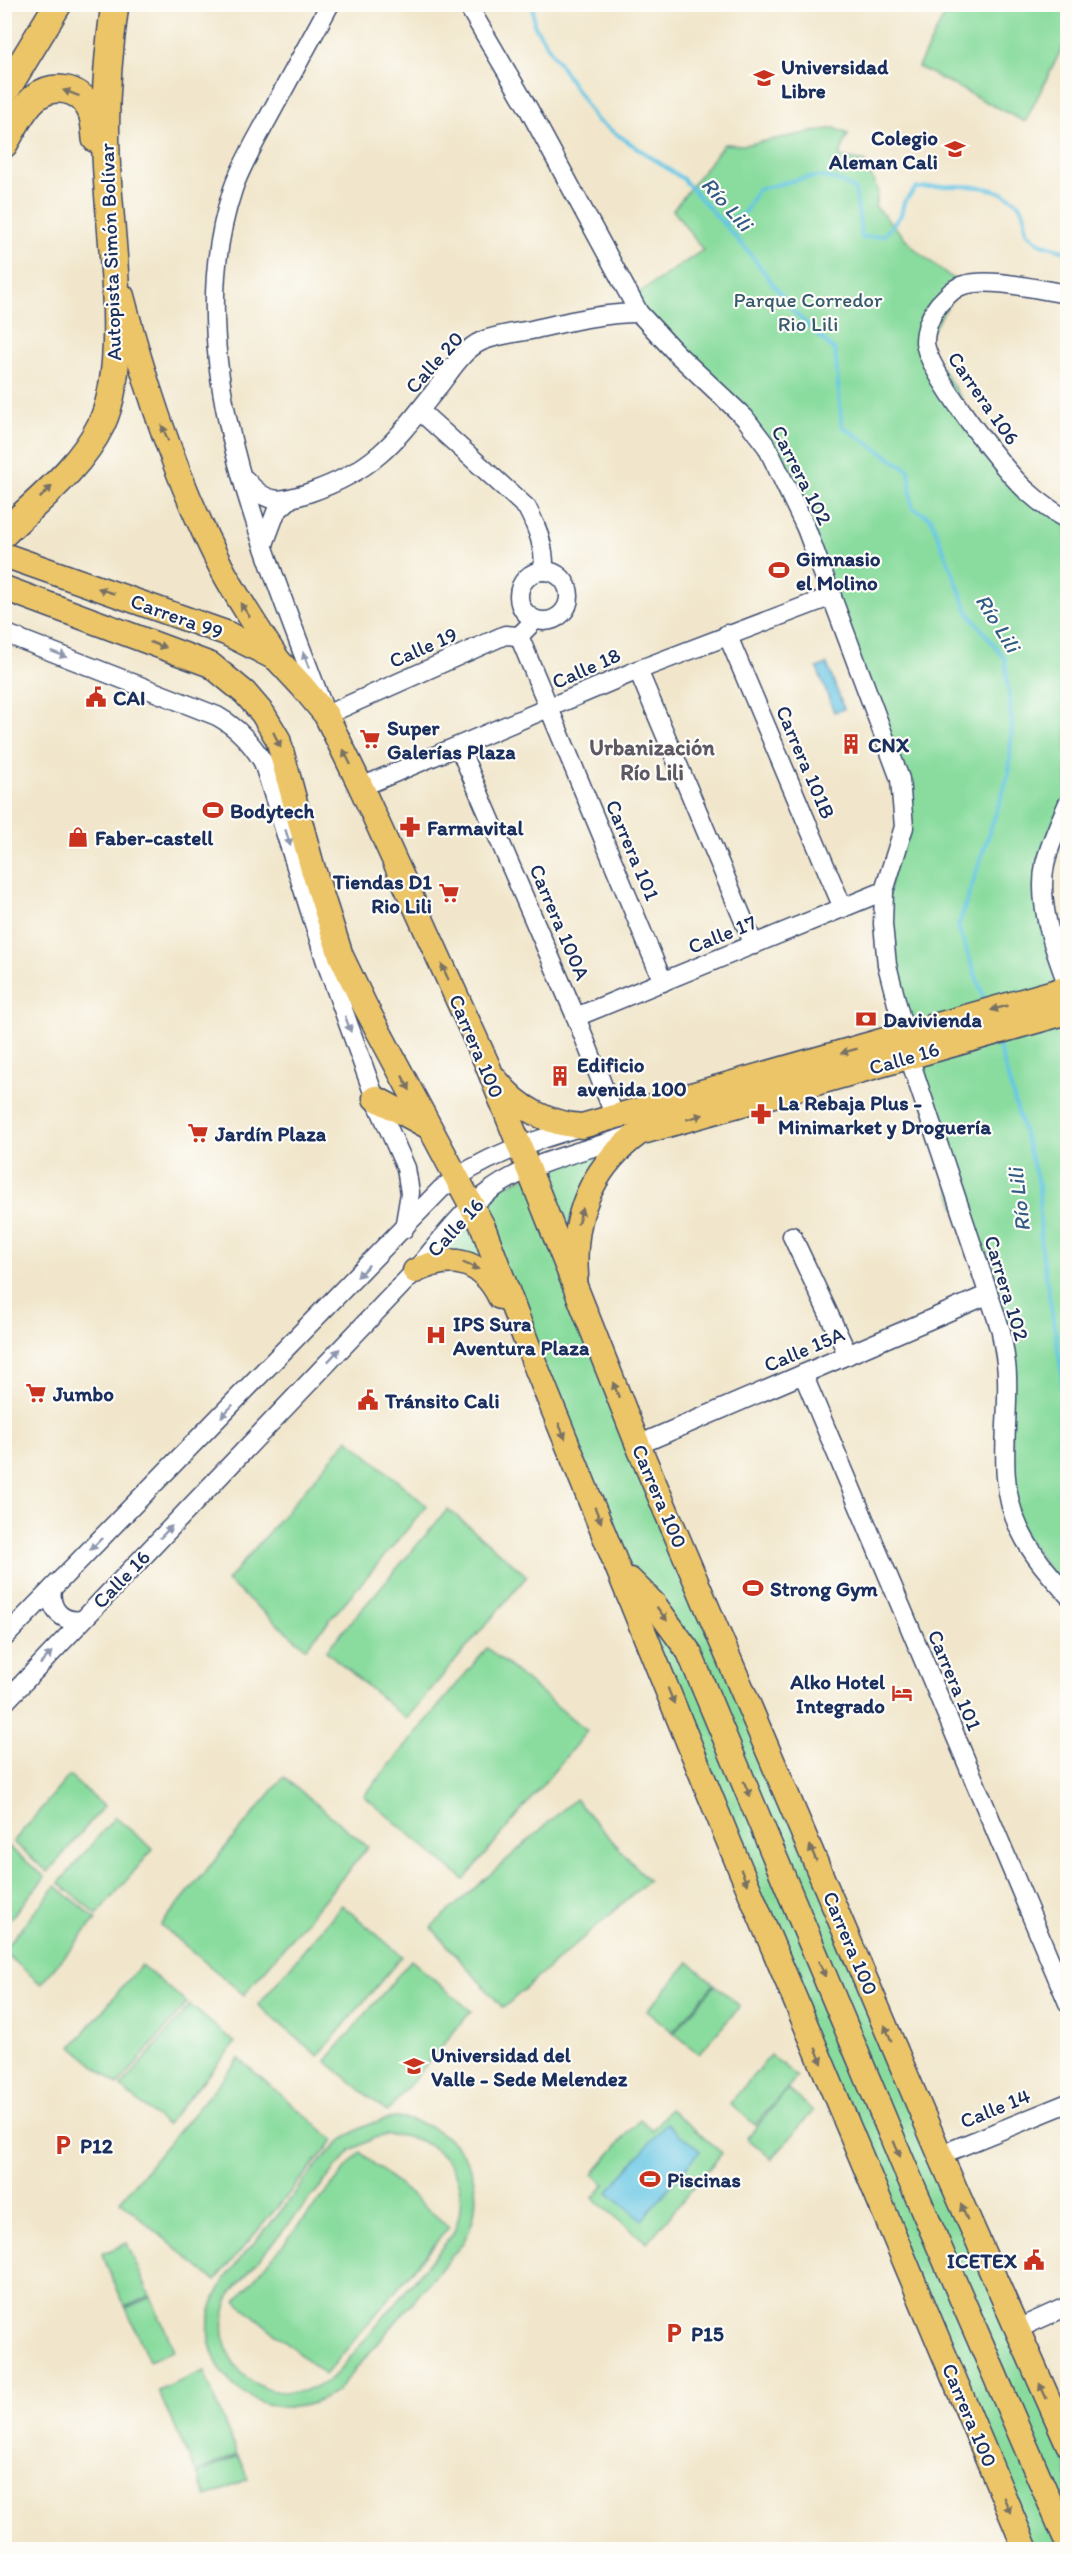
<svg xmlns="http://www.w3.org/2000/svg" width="1072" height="2554" font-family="Itim,sans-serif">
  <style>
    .green { fill: #89dc9e; stroke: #52867e; stroke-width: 1.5; fill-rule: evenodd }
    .water { fill: #66c6e4; stroke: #407aa1; stroke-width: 1.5 }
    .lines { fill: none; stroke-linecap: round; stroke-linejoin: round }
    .stream { stroke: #66c6e4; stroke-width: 4 }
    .minor-casing { stroke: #3b4a6e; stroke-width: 21 }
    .major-casing { stroke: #3b4a6e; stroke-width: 27 }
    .highway-casing { stroke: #3b4a6e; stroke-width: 30 }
    .minor { stroke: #fff; stroke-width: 18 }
    .major { stroke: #edc569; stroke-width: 24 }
    .highway { stroke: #edc569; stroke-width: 27 }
    .oneway { fill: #797263 }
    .oneway2 { fill: #8d97ae }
    .labels { text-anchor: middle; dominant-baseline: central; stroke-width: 4.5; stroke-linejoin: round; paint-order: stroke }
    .poi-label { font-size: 21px; font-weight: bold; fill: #1b2f5e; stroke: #fdfcf7; text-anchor: start }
    .street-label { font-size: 21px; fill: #1b2f5e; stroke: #fdfcf7 }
    .park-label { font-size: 21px; fill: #365a6e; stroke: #fdfcf7 }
    .water-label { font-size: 22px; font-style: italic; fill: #325c86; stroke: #fdfcf7 }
    .neighbourhood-label { font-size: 22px; font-weight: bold; fill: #5e5865; stroke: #fdfcf7 }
  </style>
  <rect width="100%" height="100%" fill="#fdfcf7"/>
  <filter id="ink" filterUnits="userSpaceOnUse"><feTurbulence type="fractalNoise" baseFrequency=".0167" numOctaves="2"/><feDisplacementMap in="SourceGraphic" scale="12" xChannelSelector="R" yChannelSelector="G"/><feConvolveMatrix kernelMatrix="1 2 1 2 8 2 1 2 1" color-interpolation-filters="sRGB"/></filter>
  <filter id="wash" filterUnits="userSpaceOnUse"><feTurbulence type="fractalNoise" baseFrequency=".008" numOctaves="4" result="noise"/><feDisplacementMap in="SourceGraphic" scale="24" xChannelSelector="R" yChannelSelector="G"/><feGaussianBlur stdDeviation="1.35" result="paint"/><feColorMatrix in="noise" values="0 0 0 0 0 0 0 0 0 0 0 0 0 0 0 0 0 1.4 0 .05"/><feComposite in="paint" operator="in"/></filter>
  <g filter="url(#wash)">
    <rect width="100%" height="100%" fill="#f1e6cb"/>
    <g class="green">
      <path d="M 950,5 L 1067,5 L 1067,38 L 1025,122 L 918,67 Z"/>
      <path d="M 834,128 L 848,134 L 839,157 L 865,162 L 878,192 L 875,206 L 917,251 L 961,285 L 925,342 L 1005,467 L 1067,520 L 1067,803 L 1046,864 L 1067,986 L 905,1035 L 883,924 L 904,805 L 767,447 L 631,298 L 703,250 L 673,210 L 724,144 L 744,145 Z"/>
      <path d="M 1067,1012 L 1067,1595 L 1018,1527 L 1007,1375 L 909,1057 Z"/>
      <path d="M 639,1133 L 599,1172 L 577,1295 L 1067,2444 L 1067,2549 L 1026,2549 L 490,1279 L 432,1262 L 488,1192 Z"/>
      <path d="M 348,1439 L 427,1506 L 306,1648 L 227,1581 Z"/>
      <path d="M 448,1509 L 527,1576 L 406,1719 L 326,1651 Z"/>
      <path d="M 487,1648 L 587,1731 L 464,1880 L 364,1796 Z"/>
      <path d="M 69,1776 L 104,1806 L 48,1872 L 13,1842 Z"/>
      <path d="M 284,1777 L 368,1847 L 244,1995 L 161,1925 Z"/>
      <path d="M 575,1799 L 648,1881 L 503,2008 L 431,1927 Z"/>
      <path d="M 115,1817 L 153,1849 L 97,1915 L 59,1883 Z"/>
      <path d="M 8,1846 L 45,1877 L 5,1925 L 4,1851 Z"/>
      <path d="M 56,1886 L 96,1919 L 41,1984 L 5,1953 L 5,1948 Z"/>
      <path d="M 342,1905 L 402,1956 L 318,2056 L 258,2005 Z"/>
      <path d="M 411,1960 L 471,2011 L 387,2112 L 326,2061 Z"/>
      <path d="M 689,1962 L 714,1984 L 673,2032 L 647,2011 Z"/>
      <path d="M 141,1965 L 187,2003 L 118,2085 L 72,2047 Z"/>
      <path d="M 715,1985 L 740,2006 L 699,2054 L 674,2033 Z"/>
      <path d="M 190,2005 L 235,2043 L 166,2125 L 121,2087 Z"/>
      <path d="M 771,2055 L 797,2077 L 755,2125 L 730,2103 Z"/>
      <path d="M 239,2059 L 334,2140 L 215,2281 L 120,2201 Z"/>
      <path d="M 788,2089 L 813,2111 L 772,2159 L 747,2138 Z"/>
      <path d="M 670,2109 L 722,2153 L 647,2243 L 593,2198 L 605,2184 L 593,2174 L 640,2119 L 652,2130 Z"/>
      <path d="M 396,2118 C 462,2124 496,2185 463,2243 L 336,2392 C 311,2408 282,2413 254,2399 C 237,2391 224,2378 216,2361 C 188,2303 244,2257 277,2216 C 310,2176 340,2122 396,2118 ZM 387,2135 C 444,2134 476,2182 453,2234 L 334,2377 C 271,2421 200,2363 231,2293 L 351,2150 L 374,2138 Z"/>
      <path d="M 360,2152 L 449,2227 L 325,2375 L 236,2301 Z"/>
      <path d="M 127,2243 L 150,2296 L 125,2307 L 102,2254 Z"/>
      <path d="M 151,2297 L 174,2350 L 149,2361 L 126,2308 Z"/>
      <path d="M 204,2371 L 237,2455 L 196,2472 L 158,2391 Z"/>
      <path d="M 238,2456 L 248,2479 L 207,2497 L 197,2474 Z"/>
    </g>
    <g class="water">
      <path d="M 827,664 L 844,709 L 834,712 L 817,668 Z"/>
      <path d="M 666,2123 L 700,2151 L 642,2220 L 608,2192 Z"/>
    </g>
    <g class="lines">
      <g class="stream">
        <path d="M 533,4 L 534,25 L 596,120 L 683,179 L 748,251 L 794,312 L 835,351 L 842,426 L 909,470 L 912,507 L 931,518 L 968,612 L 1005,659 L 1012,725 L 1009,774 L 958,927 L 986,1004"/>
        <path d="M 723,224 L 744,213 L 758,189 C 797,182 820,165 855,190 L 862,238 L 884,235 L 901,215 L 904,202 L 916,188 C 947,186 1001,179 1022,208 C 1026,214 1025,224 1026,231 L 1039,243 L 1068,252"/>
        <path d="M 997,1040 L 1039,1185 L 1041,1246 L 1062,1374 L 1061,1446 L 1068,1482"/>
      </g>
    </g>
  </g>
  <g filter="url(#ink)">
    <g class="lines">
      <g class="minor-casing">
        <g id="minor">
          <path d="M 330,4 C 309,43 288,82 267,120 C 255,142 241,166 233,189 C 175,360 268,555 326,715 L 505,635 L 519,636 L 535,620"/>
          <path d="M 467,4 L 528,108 L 639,313 L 676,353 L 745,418 L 767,447 L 806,528 L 900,779 L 904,827 L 884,891 L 883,924 L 887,965 L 905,1035"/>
          <path d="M 1068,294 C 1038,290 992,277 964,285 C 954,287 946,297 939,304 C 931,314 925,329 925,342 C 926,370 1004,471 1027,491 C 1039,502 1053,512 1068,520"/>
          <path d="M 420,411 L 527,508 C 538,529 545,548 544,571"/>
          <path d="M 246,480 C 267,506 281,502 311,492 C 377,469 396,440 438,387 C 450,372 463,349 482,341 C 497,335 515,333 531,330 C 567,322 602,313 639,313"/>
          <path d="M 264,544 L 276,512 L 289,500"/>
          <circle cx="544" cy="596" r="25"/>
          <path d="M 4,633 L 217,716 C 237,727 251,742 263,762 L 327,965 L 375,1098 L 406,1168 L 410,1193 L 404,1229"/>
          <path d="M 727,634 L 843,908"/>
          <path d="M 519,636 L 663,982"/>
          <path d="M 638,670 L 754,945"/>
          <path d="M 459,747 L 576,1017 L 615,1117"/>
          <path d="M 361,787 L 638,670 L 832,596"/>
          <path d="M 1068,803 C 1060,822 1050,843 1045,864 C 1037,904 1054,949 1068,986"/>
          <path d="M 576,1017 L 884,891"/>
          <path d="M 909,1057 L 1001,1331 C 1003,1346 1007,1362 1007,1377 C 1009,1427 996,1481 1019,1528 C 1031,1554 1049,1574 1068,1595"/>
          <path d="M 792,1236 L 848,1355"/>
          <path d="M 803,1374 L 1068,2003"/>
          <path d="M 638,1445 L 987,1295"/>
          <path d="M 52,1589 C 49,1609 62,1623 82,1620"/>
          <path d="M 4,1638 L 441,1189 C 483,1156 530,1142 580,1127"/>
          <path d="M 4,1703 L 415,1271 C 438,1244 459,1214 487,1193 C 527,1162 585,1151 632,1135"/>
          <path d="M 940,2155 L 1068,2103"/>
          <path d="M 1015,2330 L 1068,2306"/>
        </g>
      </g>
      <g class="major-casing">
        <g id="major">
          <path d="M 122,296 C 146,389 177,481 221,567 C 237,598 257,627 276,657"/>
          <path d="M 4,555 L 226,633 L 277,659 L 302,686 L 326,715 L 361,787 L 487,1064 L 638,1445 L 940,2155 L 1068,2444"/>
          <path d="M 4,588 L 211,665 L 245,693 L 263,714 L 278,739 L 312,866 L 341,956 L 365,1006 L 483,1227 L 534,1362 L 729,1842 L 1026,2550"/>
          <path d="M 497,1081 C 518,1108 548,1124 582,1126 L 1068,988"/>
          <path d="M 375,1098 L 429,1127"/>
          <path d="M 415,1271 C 451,1253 482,1260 500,1297"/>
          <path d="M 576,1275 C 572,1217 591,1168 639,1133 L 1068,1012"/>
          <path d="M 630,1580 L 654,1604 L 689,1652 L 905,2168 L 1068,2544"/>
        </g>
      </g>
      <g class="highway-casing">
        <g id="highway">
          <path d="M 4,93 L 58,4"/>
          <path d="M 4,144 C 14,128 22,108 36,97 C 53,83 79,88 89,107 C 95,116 95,128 96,139"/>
          <path d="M 4,533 C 38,500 80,468 101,425 C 132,361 108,227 106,154 C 104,104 108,54 115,4"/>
        </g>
      </g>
      <use href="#minor" class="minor"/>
      <use href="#major" class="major"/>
      <use href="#highway" class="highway"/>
    </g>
    <defs><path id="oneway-solid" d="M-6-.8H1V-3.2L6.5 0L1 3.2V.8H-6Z" transform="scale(1.5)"/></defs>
    <g class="oneway">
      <use href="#oneway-solid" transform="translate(71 93) rotate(-160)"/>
      <use href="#oneway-solid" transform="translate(165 433) rotate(-111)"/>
      <use href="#oneway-solid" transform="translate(46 492) rotate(-45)"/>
      <use href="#oneway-solid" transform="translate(106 591) rotate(-161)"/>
      <use href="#oneway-solid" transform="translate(245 610) rotate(-124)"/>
      <use href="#oneway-solid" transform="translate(158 645) rotate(20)"/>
      <use href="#oneway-solid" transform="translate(277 740) rotate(65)"/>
      <use href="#oneway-solid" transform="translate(347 757) rotate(-116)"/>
      <use href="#oneway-solid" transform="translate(445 972) rotate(-114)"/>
      <use href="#oneway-solid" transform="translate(999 1008) rotate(164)"/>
      <use href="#oneway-solid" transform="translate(849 1051) rotate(164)"/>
      <use href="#oneway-solid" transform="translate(406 1083) rotate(62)"/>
      <use href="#oneway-solid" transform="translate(695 1117) rotate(-16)"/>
      <use href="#oneway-solid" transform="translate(580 1216) rotate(-74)"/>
      <use href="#oneway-solid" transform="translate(471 1266) rotate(23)"/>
      <use href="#oneway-solid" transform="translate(616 1390) rotate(-112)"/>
      <use href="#oneway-solid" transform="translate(562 1431) rotate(67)"/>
      <use href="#oneway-solid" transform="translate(598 1515) rotate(67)"/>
      <use href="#oneway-solid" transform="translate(662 1614) rotate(53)"/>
      <use href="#oneway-solid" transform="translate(671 1696) rotate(68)"/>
      <use href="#oneway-solid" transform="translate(747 1789) rotate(67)"/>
      <use href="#oneway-solid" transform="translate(813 1853) rotate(-113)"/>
      <use href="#oneway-solid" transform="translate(744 1877) rotate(67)"/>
      <use href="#oneway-solid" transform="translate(822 1969) rotate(67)"/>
      <use href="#oneway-solid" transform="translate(888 2033) rotate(-113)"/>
      <use href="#oneway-solid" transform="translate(819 2056) rotate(67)"/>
      <use href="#oneway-solid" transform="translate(897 2149) rotate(67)"/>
      <use href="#oneway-solid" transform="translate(964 2212) rotate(-113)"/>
      <use href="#oneway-solid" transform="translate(1043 2391) rotate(-115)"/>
      <use href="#oneway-solid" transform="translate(1007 2505) rotate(67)"/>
    </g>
    <g class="oneway2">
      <use href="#oneway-solid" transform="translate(59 654) rotate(21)"/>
      <use href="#oneway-solid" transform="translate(306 660) rotate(-110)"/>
      <use href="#oneway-solid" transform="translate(288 838) rotate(73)"/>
      <use href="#oneway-solid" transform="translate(348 1024) rotate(70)"/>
      <use href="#oneway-solid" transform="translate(363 1271) rotate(134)"/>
      <use href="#oneway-solid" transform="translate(334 1355) rotate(-47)"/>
      <use href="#oneway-solid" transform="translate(227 1411) rotate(134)"/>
      <use href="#oneway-solid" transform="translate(166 1532) rotate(-46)"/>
      <use href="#oneway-solid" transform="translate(96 1544) rotate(135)"/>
      <use href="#oneway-solid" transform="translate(46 1658) rotate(-47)"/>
    </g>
  </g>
  <defs>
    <g id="university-bare" transform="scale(1.62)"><path d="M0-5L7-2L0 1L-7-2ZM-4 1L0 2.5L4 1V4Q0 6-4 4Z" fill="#c8321e" stroke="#fdfcf7" stroke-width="2.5" paint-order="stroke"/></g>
    <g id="school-bare" transform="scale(1.62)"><path d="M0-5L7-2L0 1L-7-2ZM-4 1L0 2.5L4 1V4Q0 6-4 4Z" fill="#c8321e" stroke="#fdfcf7" stroke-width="2.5" paint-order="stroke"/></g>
    <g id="stadium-bare" transform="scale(1.62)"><path d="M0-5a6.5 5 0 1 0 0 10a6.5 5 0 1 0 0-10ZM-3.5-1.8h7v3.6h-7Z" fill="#c8321e" stroke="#fdfcf7" stroke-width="2.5" paint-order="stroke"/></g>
    <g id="civic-bare" transform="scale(1.62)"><path d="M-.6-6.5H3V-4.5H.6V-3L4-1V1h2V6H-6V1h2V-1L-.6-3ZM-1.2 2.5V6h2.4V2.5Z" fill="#c8321e" stroke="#fdfcf7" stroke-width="2.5" paint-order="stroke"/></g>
    <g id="supermarket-bare" transform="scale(1.62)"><path d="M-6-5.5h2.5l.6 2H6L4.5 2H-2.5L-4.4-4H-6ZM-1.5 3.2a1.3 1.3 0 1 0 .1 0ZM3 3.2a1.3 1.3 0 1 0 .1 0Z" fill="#c8321e" stroke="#fdfcf7" stroke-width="2.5" paint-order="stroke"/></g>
    <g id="building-bare" transform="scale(1.62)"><path d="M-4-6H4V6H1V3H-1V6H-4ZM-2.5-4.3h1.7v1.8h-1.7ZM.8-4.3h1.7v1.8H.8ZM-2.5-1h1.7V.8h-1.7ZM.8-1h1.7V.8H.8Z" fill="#c8321e" stroke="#fdfcf7" stroke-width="2.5" paint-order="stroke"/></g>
    <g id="pharmacy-bare" transform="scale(1.62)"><path d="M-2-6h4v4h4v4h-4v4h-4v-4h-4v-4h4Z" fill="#c8321e" stroke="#fdfcf7" stroke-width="2.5" paint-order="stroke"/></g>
    <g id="shop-bare" transform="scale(1.62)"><path d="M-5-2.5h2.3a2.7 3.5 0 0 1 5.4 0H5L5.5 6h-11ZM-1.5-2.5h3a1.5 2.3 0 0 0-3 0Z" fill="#c8321e" stroke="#fdfcf7" stroke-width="2.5" paint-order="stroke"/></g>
    <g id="bank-bare" transform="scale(1.62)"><path d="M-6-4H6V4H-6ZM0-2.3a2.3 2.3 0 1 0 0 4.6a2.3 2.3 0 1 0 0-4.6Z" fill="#c8321e" stroke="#fdfcf7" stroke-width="2.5" paint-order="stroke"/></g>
    <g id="hospital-bare" transform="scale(1.62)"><path d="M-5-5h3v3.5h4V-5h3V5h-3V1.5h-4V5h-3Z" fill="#c8321e" stroke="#fdfcf7" stroke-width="2.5" paint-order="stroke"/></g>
    <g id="hotel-bare" transform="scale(1.62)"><path d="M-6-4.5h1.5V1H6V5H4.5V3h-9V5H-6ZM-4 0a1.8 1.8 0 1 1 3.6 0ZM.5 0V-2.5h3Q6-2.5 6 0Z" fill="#c8321e" stroke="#fdfcf7" stroke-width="2.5" paint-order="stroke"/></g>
    <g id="parking-bare" transform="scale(1.62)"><path d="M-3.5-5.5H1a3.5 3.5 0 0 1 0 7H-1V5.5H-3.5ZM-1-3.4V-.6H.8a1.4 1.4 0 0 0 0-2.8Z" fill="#c8321e" stroke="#fdfcf7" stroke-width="2.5" paint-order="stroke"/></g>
  </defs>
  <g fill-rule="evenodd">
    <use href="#university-bare" x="764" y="78"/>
    <use href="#school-bare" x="955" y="149"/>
    <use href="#stadium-bare" x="779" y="570"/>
    <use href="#civic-bare" x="96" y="697"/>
    <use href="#supermarket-bare" x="370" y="739"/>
    <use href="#building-bare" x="851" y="744"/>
    <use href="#stadium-bare" x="213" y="810"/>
    <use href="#pharmacy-bare" x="410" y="827"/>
    <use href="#shop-bare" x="78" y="837"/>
    <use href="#supermarket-bare" x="449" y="893"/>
    <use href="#bank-bare" x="866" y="1019"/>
    <use href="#building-bare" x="560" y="1076"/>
    <use href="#pharmacy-bare" x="761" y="1114"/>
    <use href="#supermarket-bare" x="198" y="1133"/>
    <use href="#hospital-bare" x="436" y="1335"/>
    <use href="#supermarket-bare" x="36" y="1393"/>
    <use href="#civic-bare" x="368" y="1400"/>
    <use href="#stadium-bare" x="753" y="1588"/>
    <use href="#hotel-bare" x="902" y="1693"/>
    <use href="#university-bare" x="414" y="2066"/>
    <use href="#parking-bare" x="63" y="2145"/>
    <use href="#stadium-bare" x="650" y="2179"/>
    <use href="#civic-bare" x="1034" y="2260"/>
    <use href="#parking-bare" x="674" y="2333"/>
  </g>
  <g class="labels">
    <g class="poi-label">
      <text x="781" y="66">Universidad<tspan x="781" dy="24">Libre</tspan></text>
      <text x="938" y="137" text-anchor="end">Colegio<tspan x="938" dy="24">Aleman Cali</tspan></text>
      <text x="796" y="558">Gimnasio<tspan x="796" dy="24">el Molino</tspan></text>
      <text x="113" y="697">CAI</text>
      <text x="387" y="727">Super<tspan x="387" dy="24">Galerías Plaza</tspan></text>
      <text x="868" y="744">CNX</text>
      <text x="230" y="810">Bodytech</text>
      <text x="427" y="827">Farmavital</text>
      <text x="95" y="837">Faber-castell</text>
      <text x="432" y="881" text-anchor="end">Tiendas D1<tspan x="432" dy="24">Rio Lili</tspan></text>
      <text x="883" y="1019">Davivienda</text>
      <text x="577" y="1064">Edificio<tspan x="577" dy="24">avenida 100</tspan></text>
      <text x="778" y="1102">La Rebaja Plus -<tspan x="778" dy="24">Minimarket y Droguería</tspan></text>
      <text x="215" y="1133">Jardín Plaza</text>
      <text x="453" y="1323">IPS Sura<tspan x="453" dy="24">Aventura Plaza</tspan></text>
      <text x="53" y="1393">Jumbo</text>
      <text x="385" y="1400">Tránsito Cali</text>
      <text x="770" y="1588">Strong Gym</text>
      <text x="885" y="1681" text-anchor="end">Alko Hotel<tspan x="885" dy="24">Integrado</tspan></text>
      <text x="431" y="2054">Universidad del<tspan x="431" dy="24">Valle - Sede Melendez</tspan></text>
      <text x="80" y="2145">P12</text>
      <text x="667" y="2179">Piscinas</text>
      <text x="1017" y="2260" text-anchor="end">ICETEX</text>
      <text x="691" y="2333">P15</text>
    </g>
    <g class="street-label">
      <text transform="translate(110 252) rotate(-92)">Autopista Simón Bolívar</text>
      <text transform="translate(434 362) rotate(-48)">Calle 20</text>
      <text transform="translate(984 398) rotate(55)">Carrera 106</text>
      <text transform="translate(802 475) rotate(63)">Carrera 102</text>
      <text transform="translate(177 616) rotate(20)">Carrera 99</text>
      <text transform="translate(423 647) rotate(-24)">Calle 19</text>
      <text transform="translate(586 668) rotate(-24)">Calle 18</text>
      <text transform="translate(806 762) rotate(67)">Carrera 101B</text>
      <text transform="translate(633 850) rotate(67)">Carrera 101</text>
      <text transform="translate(560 922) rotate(67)">Carrera 100A</text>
      <text transform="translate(722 934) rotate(-22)">Calle 17</text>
      <text transform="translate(477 1046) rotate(67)">Carrera 100</text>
      <text transform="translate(904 1058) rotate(-16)">Calle 16</text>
      <text transform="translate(455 1227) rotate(-47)">Calle 16</text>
      <text transform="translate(1007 1288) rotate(73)">Carrera 102</text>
      <text transform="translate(804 1349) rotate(-23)">Calle 15A</text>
      <text transform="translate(660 1496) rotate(67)">Carrera 100</text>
      <text transform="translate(121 1579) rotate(-46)">Calle 16</text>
      <text transform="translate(955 1680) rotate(67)">Carrera 101</text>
      <text transform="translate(851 1943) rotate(67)">Carrera 100</text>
      <text transform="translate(995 2108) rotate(-22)">Calle 14</text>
      <text transform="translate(970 2415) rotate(67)">Carrera 100</text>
    </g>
    <g class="park-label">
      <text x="808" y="299">Parque Corredor<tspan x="808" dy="24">Rio Lili</tspan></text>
    </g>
    <g class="water-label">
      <text transform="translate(727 204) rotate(48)">Río Lili</text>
      <text transform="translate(998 623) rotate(58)">Río Lili</text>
      <text transform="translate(1019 1200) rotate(-97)">Río Lili</text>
    </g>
    <g class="neighbourhood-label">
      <text x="652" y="747">Urbanización<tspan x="652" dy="25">Río Lili</tspan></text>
    </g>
  </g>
  <rect width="1072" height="2554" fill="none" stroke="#fdfcf7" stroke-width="24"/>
</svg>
